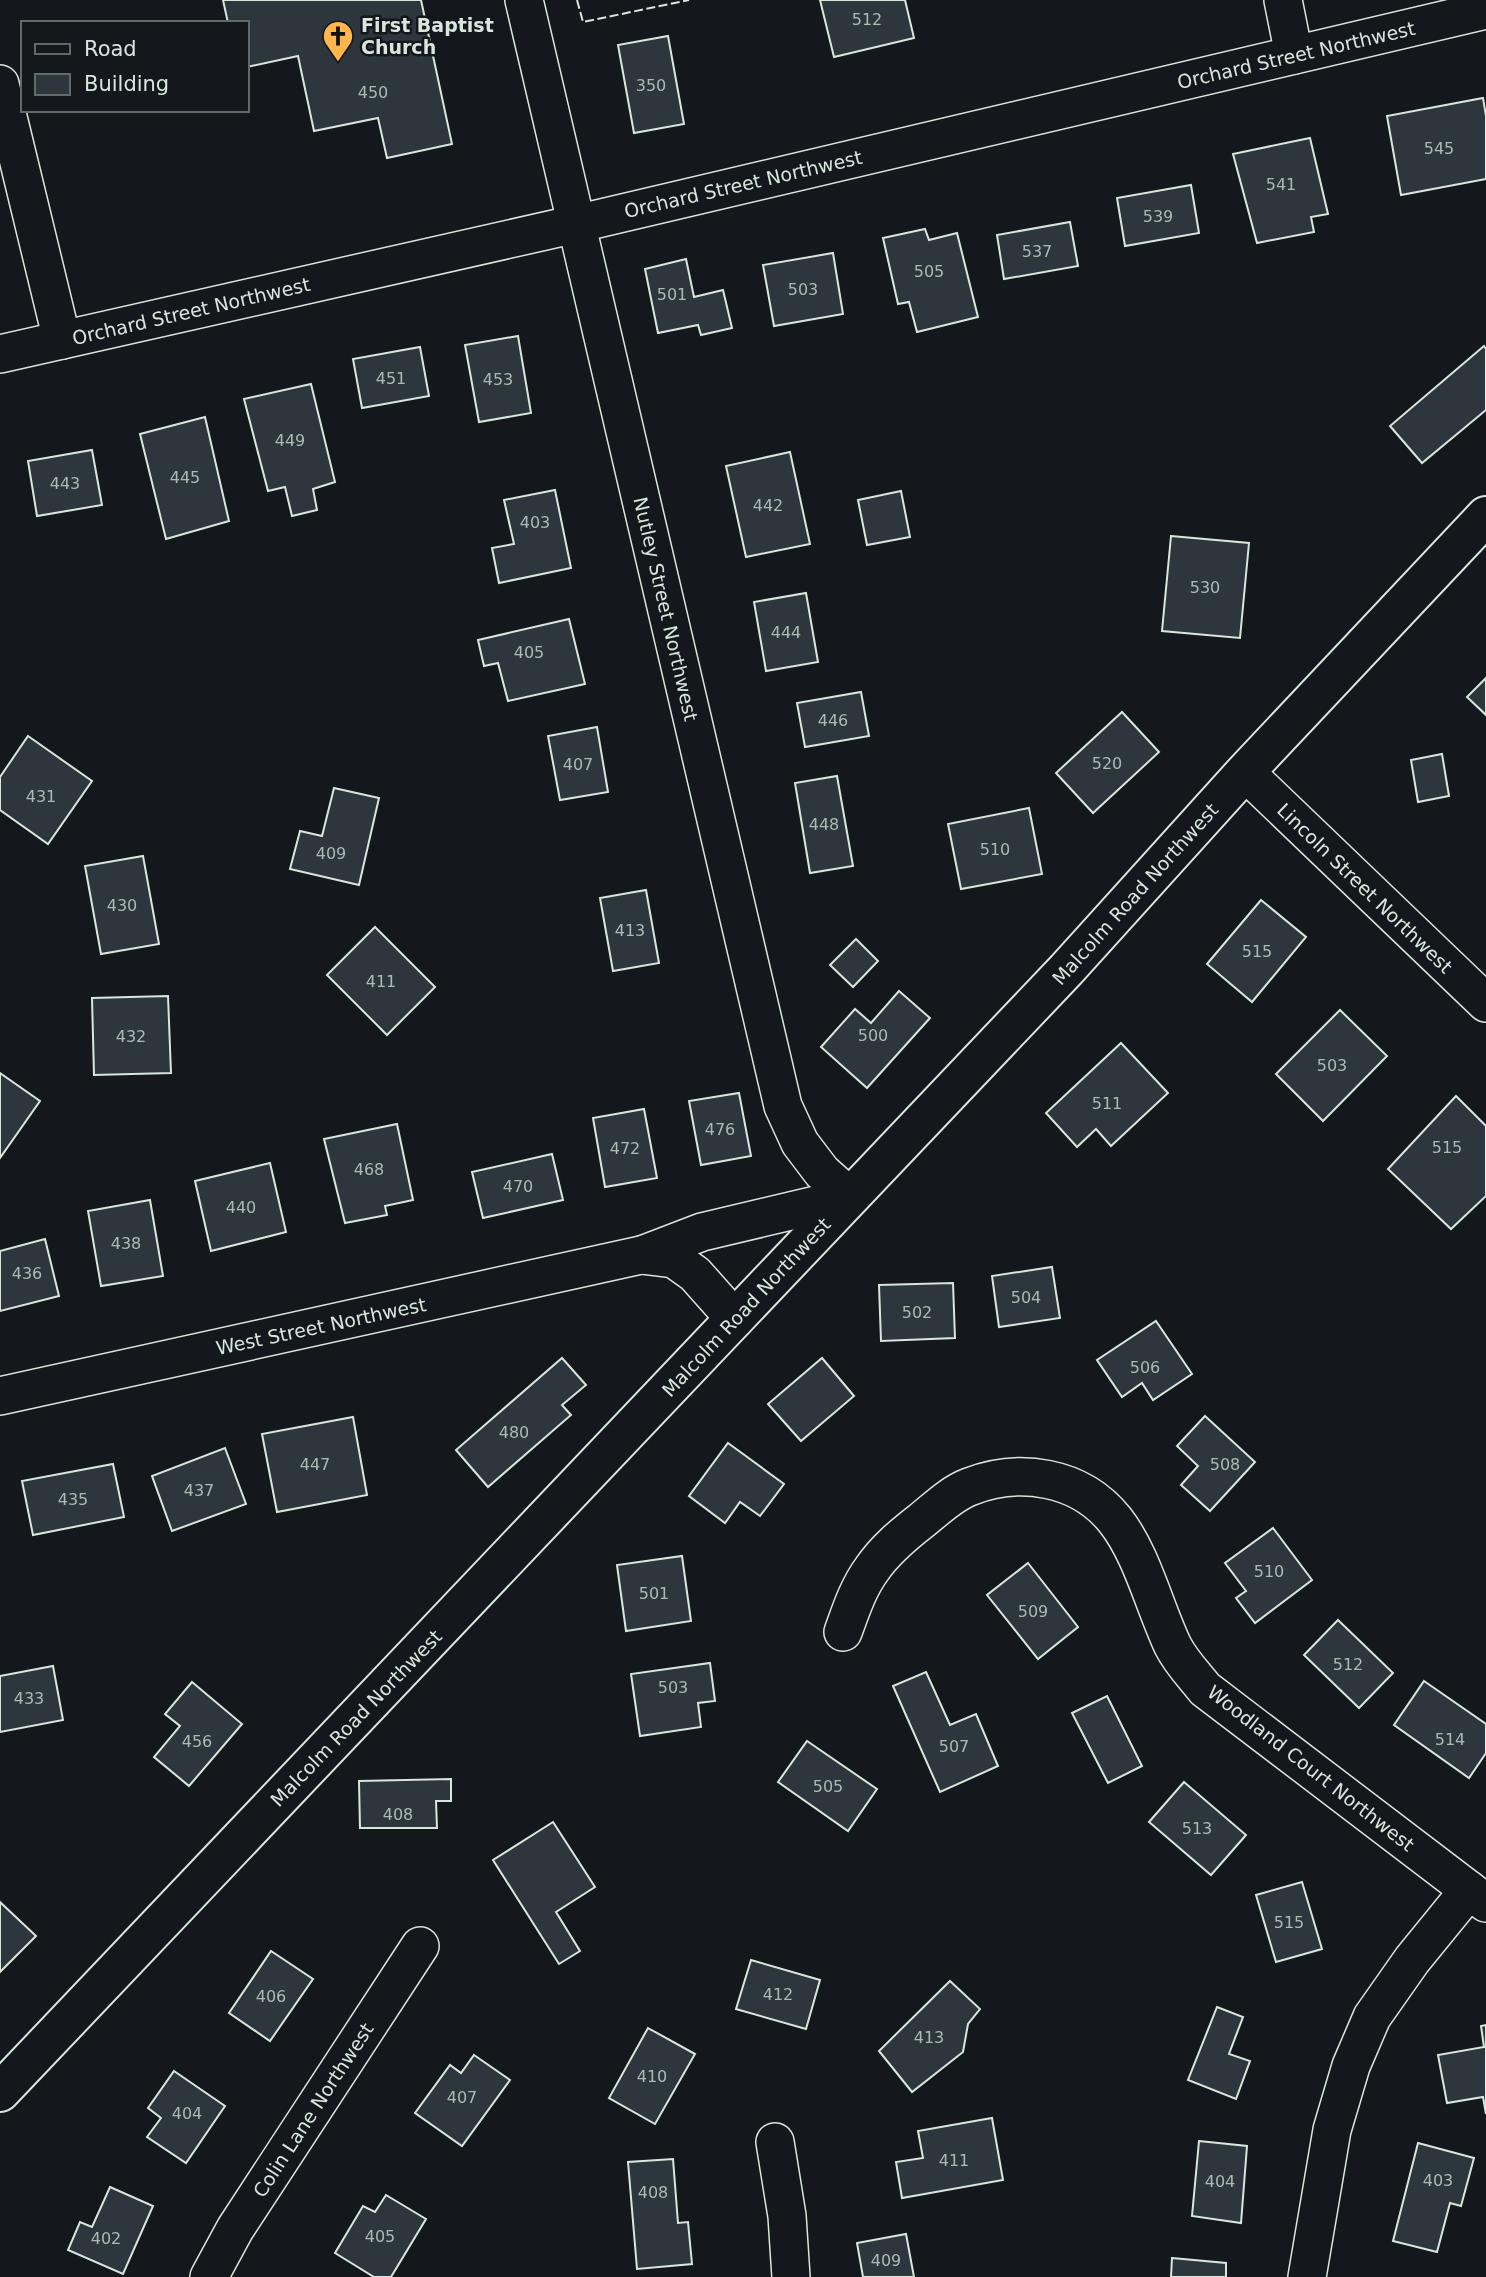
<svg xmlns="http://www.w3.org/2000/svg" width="1486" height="2277" font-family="'DejaVu Sans',sans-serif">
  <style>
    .building { fill: #2c363c; stroke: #d8e6dc; stroke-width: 2 }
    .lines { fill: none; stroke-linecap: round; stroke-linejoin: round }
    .minor-casing { stroke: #d8e6dc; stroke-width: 40 }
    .major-casing { stroke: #d8e6dc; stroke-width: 42 }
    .minor { stroke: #14181c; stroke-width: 37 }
    .major { stroke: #14181c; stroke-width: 38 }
    .fence { stroke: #d8e6dc; stroke-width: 2; stroke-dasharray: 9 3.5; stroke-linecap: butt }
    .labels { text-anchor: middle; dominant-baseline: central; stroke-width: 5; stroke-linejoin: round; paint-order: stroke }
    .number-label { font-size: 16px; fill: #adbab4 }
    .poi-label { font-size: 19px; font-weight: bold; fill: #d8e6dc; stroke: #14181c; text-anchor: start }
    .street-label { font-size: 19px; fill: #d8e6dc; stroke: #14181c }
  </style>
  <rect width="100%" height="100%" fill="#14181c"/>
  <g class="building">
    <path d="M 223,0 L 421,0 L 452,144 L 387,158 L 378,118 L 314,131 L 298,56 L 247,67 L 247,23 L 228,23 Z"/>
    <path d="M 820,0 L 905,0 L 914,38 L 834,57 Z"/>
    <path d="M 668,36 L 684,124 L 634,133 L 618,45 Z"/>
    <path d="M 1483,98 L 1486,116 L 1486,179 L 1401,195 L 1387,116 Z"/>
    <path d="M 1310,138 L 1328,214 L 1311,217 L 1314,232 L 1257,243 L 1233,154 Z"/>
    <path d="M 1191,185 L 1199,233 L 1125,246 L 1117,198 Z"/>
    <path d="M 1070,222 L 1078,266 L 1004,279 L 997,235 Z"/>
    <path d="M 925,229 L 929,240 L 957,233 L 978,317 L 917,332 L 909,302 L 898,304 L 883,238 Z"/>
    <path d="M 833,253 L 843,314 L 774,326 L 763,265 Z"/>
    <path d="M 686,259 L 694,297 L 723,290 L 732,328 L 701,335 L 698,325 L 658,333 L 645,269 Z"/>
    <path d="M 518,336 L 531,413 L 479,422 L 465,345 Z"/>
    <path d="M 1484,346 L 1486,349 L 1486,410 L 1422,463 L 1390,426 Z"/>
    <path d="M 420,347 L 429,396 L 362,408 L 353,359 Z"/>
    <path d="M 311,384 L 335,482 L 313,489 L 317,510 L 292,516 L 285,487 L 268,491 L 244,399 Z"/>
    <path d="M 205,417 L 229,521 L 166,539 L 140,434 Z"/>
    <path d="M 92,450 L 102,505 L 37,516 L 28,461 Z"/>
    <path d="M 790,452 L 810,544 L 746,557 L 726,466 Z"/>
    <path d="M 555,490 L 571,568 L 499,583 L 492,548 L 514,544 L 504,500 Z"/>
    <path d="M 901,491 L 910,537 L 867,545 L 858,500 Z"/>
    <path d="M 1171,536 L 1249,543 L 1240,638 L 1162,631 Z"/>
    <path d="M 806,593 L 818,662 L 766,671 L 754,602 Z"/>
    <path d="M 569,619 L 585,684 L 508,701 L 498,663 L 484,666 L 478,640 Z"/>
    <path d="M 1486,678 L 1486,715 L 1467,697 Z"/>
    <path d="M 861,692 L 869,736 L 805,747 L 797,703 Z"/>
    <path d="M 1122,712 L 1159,752 L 1093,813 L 1056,773 Z"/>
    <path d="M 597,727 L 608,792 L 560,800 L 548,736 Z"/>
    <path d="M 28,736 L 92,781 L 48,844 L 0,810 L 0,777 Z"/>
    <path d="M 1442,754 L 1449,796 L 1418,802 L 1411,760 Z"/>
    <path d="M 837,776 L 853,866 L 810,873 L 795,783 Z"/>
    <path d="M 334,788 L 379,798 L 359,885 L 290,869 L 300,831 L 322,836 Z"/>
    <path d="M 1029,808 L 1042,874 L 961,889 L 948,824 Z"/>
    <path d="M 143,856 L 159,944 L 101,954 L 85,866 Z"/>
    <path d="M 646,890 L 659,963 L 613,971 L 600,898 Z"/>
    <path d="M 1261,900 L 1306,937 L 1252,1002 L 1207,964 Z"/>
    <path d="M 375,927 L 435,987 L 387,1035 L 327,975 Z"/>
    <path d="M 856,939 L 878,961 L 853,987 L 830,965 Z"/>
    <path d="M 899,991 L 930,1018 L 867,1088 L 821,1047 L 855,1009 L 871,1023 Z"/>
    <path d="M 168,996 L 171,1073 L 94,1075 L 92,998 Z"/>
    <path d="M 1340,1010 L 1387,1056 L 1323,1121 L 1276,1074 Z"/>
    <path d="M 1121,1043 L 1168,1093 L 1111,1146 L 1096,1129 L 1077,1147 L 1046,1113 Z"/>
    <path d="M 0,1073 L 40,1101 L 0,1158 Z"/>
    <path d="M 739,1093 L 751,1156 L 701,1165 L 689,1101 Z"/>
    <path d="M 1456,1096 L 1486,1126 L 1486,1196 L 1451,1229 L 1388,1169 Z"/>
    <path d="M 644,1109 L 657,1178 L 605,1187 L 593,1118 Z"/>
    <path d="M 397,1124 L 413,1200 L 385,1206 L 387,1215 L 345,1223 L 324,1139 Z"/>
    <path d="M 552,1154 L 563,1200 L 483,1218 L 472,1172 Z"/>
    <path d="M 270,1163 L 286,1232 L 211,1251 L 195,1181 Z"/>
    <path d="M 150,1200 L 163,1276 L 101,1286 L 88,1211 Z"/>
    <path d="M 45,1239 L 59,1296 L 0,1311 L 0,1251 Z"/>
    <path d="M 1052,1267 L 1060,1318 L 999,1327 L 992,1276 Z"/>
    <path d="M 953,1283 L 955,1338 L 881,1341 L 879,1285 Z"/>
    <path d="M 1156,1321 L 1192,1374 L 1153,1400 L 1142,1383 L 1122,1397 L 1097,1360 Z"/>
    <path d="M 562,1358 L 586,1385 L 562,1405 L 571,1415 L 488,1487 L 456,1450 Z"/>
    <path d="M 822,1358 L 854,1396 L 801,1441 L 768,1404 Z"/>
    <path d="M 1205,1416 L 1255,1462 L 1210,1511 L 1181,1485 L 1198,1466 L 1177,1446 Z"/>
    <path d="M 353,1417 L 367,1495 L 277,1512 L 262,1434 Z"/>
    <path d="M 728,1443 L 784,1484 L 760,1516 L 740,1502 L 725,1523 L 689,1496 Z"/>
    <path d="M 225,1448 L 246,1504 L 172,1531 L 152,1476 Z"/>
    <path d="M 113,1464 L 124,1517 L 33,1535 L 22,1481 Z"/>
    <path d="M 1273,1528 L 1312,1580 L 1255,1623 L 1236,1598 L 1246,1591 L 1225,1563 Z"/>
    <path d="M 682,1556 L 691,1621 L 626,1631 L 617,1565 Z"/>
    <path d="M 1028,1563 L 1078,1627 L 1038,1659 L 987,1595 Z"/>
    <path d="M 1338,1620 L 1393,1673 L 1359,1708 L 1304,1655 Z"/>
    <path d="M 710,1663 L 715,1701 L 698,1703 L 701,1727 L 640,1736 L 631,1674 Z"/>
    <path d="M 53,1666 L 63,1720 L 0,1732 L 0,1676 Z"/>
    <path d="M 926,1672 L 950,1725 L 976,1714 L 998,1766 L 940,1792 L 893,1686 Z"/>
    <path d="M 1424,1681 L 1486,1724 L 1486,1753 L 1469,1778 L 1394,1725 Z"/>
    <path d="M 192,1682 L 242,1724 L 189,1786 L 154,1757 L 180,1726 L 165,1714 Z"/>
    <path d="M 1107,1696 L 1142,1766 L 1108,1783 L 1072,1713 Z"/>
    <path d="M 807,1741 L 877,1789 L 848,1831 L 778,1782 Z"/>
    <path d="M 451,1779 L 451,1801 L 436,1801 L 437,1828 L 360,1828 L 359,1781 Z"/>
    <path d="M 1184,1782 L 1246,1835 L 1211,1875 L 1149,1822 Z"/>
    <path d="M 553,1822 L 595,1887 L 556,1912 L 580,1951 L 559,1964 L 493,1860 Z"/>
    <path d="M 1302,1882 L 1322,1949 L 1276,1962 L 1256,1895 Z"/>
    <path d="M 0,1902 L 36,1936 L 0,1972 Z"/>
    <path d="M 271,1951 L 313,1979 L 270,2041 L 229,2013 Z"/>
    <path d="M 751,1960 L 820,1980 L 806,2029 L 736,2009 Z"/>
    <path d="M 950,1981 L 980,2009 L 968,2024 L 963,2052 L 912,2092 L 879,2051 Z"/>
    <path d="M 1217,2007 L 1243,2017 L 1229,2054 L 1250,2061 L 1236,2099 L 1188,2080 Z"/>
    <path d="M 1486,2025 L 1486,2114 L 1483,2097 L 1447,2103 L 1438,2055 L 1484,2047 L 1481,2026 Z"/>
    <path d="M 648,2028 L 695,2054 L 655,2124 L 609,2098 Z"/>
    <path d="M 474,2055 L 510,2080 L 462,2146 L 415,2113 L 450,2065 L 461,2073 Z"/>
    <path d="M 174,2071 L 225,2106 L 186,2163 L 147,2137 L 161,2118 L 148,2108 Z"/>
    <path d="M 992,2118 L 1003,2180 L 902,2198 L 896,2162 L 923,2158 L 918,2131 Z"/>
    <path d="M 1199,2141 L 1247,2146 L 1241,2223 L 1192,2216 Z"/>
    <path d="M 1418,2143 L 1474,2158 L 1461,2206 L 1450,2203 L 1437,2252 L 1393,2241 Z"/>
    <path d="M 673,2159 L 678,2223 L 688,2222 L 692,2264 L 637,2269 L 628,2162 Z"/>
    <path d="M 110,2187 L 153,2206 L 123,2274 L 68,2250 L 80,2222 L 92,2227 Z"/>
    <path d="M 386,2195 L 426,2219 L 391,2277 L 374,2277 L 335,2253 L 363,2206 L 375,2212 Z"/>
    <path d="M 906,2234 L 914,2277 L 863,2277 L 857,2243 Z"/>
    <path d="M 1172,2258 L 1226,2263 L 1226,2277 L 1171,2277 Z"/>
  </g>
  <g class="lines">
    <g class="minor-casing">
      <g id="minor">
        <path d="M 524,0 L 783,1106 L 800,1143 L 822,1172 L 850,1197"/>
        <path d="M 1283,0 L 1294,55"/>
        <path d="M 0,84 L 62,340"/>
        <path d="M 0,354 L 576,224 L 1486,10"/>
        <path d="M 1245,772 L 1486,1003"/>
        <path d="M 642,1255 L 702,1232 L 850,1197"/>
        <path d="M 0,1396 L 641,1255 L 674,1259 L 695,1274 L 735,1319"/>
        <path d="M 843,1632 C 851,1610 858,1588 872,1569 C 885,1550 903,1535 921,1521 C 936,1509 951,1494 969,1487 C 1019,1467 1080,1476 1115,1520 C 1142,1554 1154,1606 1173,1646 C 1181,1662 1194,1675 1205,1689 L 1486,1903"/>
        <path d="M 775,2142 L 787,2216 L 791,2277"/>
        <path d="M 209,2277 L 235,2229 L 420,1946"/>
        <path d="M 1307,2277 L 1332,2130 L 1351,2066 L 1372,2017 L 1412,1960 L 1469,1890"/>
      </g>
    </g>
    <g class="major-casing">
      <path id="major" d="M 0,2092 L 1066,970 L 1245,772 L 1486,516"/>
    </g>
    <use href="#minor" class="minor"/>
    <use href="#major" class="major"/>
    <path class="fence" d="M 577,0 L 583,22 L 689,0"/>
  </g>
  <defs>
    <g id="church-pin" transform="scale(1.575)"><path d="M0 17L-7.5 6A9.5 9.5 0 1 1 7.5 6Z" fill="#ffb74d" stroke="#14181c"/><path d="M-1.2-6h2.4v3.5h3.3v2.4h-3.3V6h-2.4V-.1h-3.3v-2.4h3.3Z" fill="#111"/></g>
  </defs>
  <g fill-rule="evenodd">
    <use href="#church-pin" x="338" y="36"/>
  </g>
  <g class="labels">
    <g class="number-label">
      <text x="867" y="19">512</text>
      <text x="651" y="85">350</text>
      <text x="373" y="92">450</text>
      <text x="1439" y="148">545</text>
      <text x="1281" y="184">541</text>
      <text x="1158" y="216">539</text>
      <text x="1037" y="251">537</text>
      <text x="929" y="271">505</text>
      <text x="803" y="289">503</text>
      <text x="672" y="294">501</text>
      <text x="391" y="378">451</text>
      <text x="498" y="379">453</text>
      <text x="290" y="440">449</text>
      <text x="185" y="477">445</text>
      <text x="65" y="483">443</text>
      <text x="768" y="505">442</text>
      <text x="535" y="522">403</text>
      <text x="1205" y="587">530</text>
      <text x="786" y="632">444</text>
      <text x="529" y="652">405</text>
      <text x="833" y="720">446</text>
      <text x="1107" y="763">520</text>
      <text x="578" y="764">407</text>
      <text x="41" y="796">431</text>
      <text x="824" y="824">448</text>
      <text x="995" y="849">510</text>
      <text x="331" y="853">409</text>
      <text x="122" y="905">430</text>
      <text x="630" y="930">413</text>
      <text x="1257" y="951">515</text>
      <text x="381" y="981">411</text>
      <text x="873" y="1035">500</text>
      <text x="131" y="1036">432</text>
      <text x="1332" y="1065">503</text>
      <text x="1107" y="1103">511</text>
      <text x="720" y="1129">476</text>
      <text x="1447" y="1147">515</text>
      <text x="625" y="1148">472</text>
      <text x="369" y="1169">468</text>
      <text x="518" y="1186">470</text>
      <text x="241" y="1207">440</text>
      <text x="126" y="1243">438</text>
      <text x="27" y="1273">436</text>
      <text x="1026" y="1297">504</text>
      <text x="917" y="1312">502</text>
      <text x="1145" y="1367">506</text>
      <text x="514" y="1432">480</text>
      <text x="315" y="1464">447</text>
      <text x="1225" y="1464">508</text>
      <text x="199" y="1490">437</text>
      <text x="73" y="1499">435</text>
      <text x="1269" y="1571">510</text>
      <text x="654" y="1593">501</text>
      <text x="1033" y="1611">509</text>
      <text x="1348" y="1664">512</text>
      <text x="673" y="1687">503</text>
      <text x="29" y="1698">433</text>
      <text x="1450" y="1739">514</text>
      <text x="197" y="1741">456</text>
      <text x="954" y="1746">507</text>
      <text x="828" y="1786">505</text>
      <text x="398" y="1814">408</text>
      <text x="1197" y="1828">513</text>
      <text x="1289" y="1922">515</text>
      <text x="778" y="1994">412</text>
      <text x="271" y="1996">406</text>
      <text x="929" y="2037">413</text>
      <text x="652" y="2076">410</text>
      <text x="462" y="2097">407</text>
      <text x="187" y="2113">404</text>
      <text x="954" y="2160">411</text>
      <text x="1438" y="2180">403</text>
      <text x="1220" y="2181">404</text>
      <text x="653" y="2192">408</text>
      <text x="380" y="2236">405</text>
      <text x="106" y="2238">402</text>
      <text x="886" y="2260">409</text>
    </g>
    <g class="poi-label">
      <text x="361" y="25">First Baptist<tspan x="361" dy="22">Church</tspan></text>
    </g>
    <g class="street-label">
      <text transform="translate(1296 55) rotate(-13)">Orchard Street Northwest</text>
      <text transform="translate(743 184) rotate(-13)">Orchard Street Northwest</text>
      <text transform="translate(191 311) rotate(-13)">Orchard Street Northwest</text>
      <text transform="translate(666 609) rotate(77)">Nutley Street Northwest</text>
      <text transform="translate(1365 888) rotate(44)">Lincoln Street Northwest</text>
      <text transform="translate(1135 894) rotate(-48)">Malcolm Road Northwest</text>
      <text transform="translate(746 1307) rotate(-47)">Malcolm Road Northwest</text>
      <text transform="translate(321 1326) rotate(-12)">West Street Northwest</text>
      <text transform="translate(356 1718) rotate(-46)">Malcolm Road Northwest</text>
      <text transform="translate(1311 1768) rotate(38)">Woodland Court Northwest</text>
      <text transform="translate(313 2110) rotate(-57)">Colin Lane Northwest</text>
    </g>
  </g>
  <rect x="21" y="21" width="228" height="91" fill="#14181c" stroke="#626a69" stroke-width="2"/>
  <rect x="35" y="44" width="35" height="10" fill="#14181c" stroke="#626a69" stroke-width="2"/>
  <text x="84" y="56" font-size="21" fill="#d8e6dc">Road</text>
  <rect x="35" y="74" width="35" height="21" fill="#2c363c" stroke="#626a69" stroke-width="2"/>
  <text x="84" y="91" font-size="21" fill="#d8e6dc">Building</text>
</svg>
